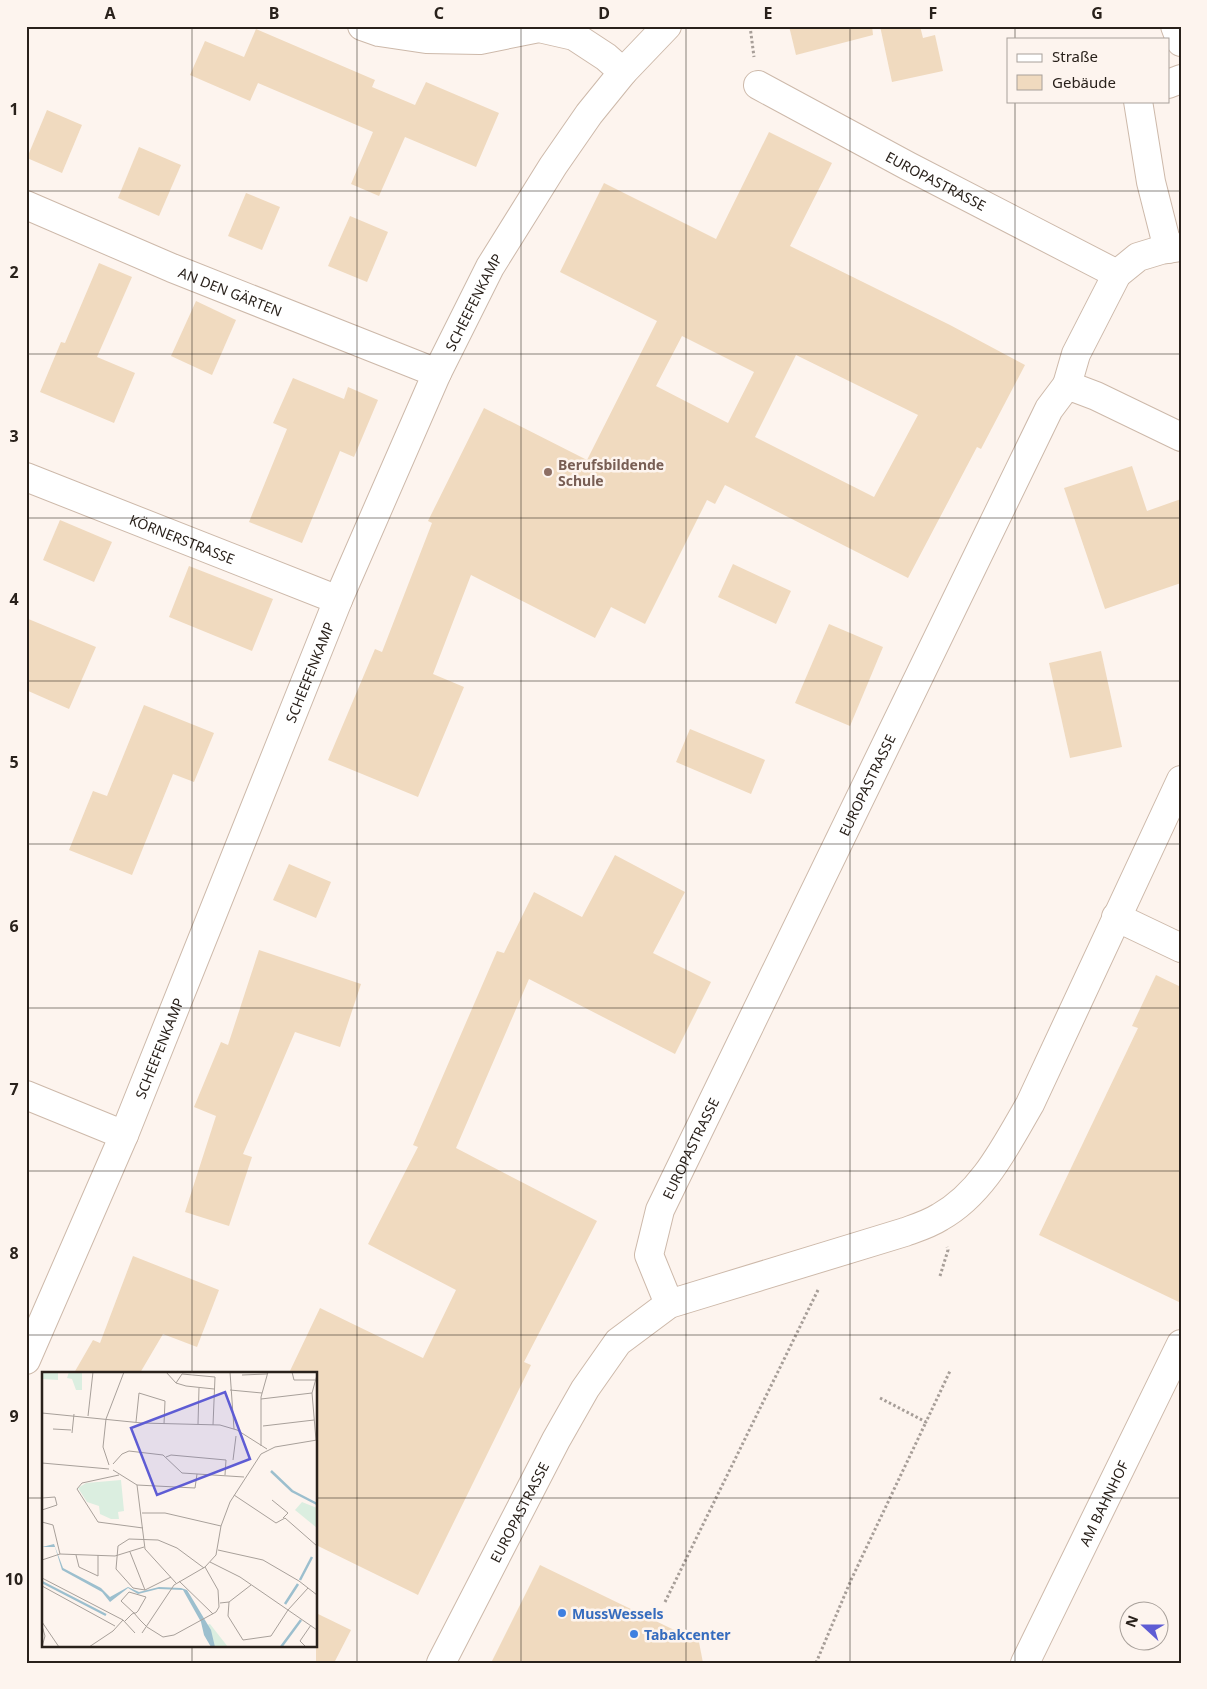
<svg xmlns="http://www.w3.org/2000/svg" width="1207" height="1689" font-family="'Noto Sans',sans-serif">
  <style>
    .building { fill: #f0dabf; fill-rule: evenodd }
    .lines { fill: none; stroke-linecap: round; stroke-linejoin: round }
    .minor-casing { stroke: #cdb9aa; stroke-width: 30 }
    .path { stroke: #a79e98; stroke-width: 3; stroke-dasharray: 2.5 2.5; stroke-linecap: butt }
    .minor { stroke: #fff; stroke-width: 28 }
    .grid { fill: none; stroke: #29211b; stroke-width: 1; stroke-opacity: 0.55 }
    .education-dot { fill: #8d6e63; stroke: #fdf4ee; stroke-width: 2 }
    .shop-dot { fill: #3f7fe0; stroke: #fdf4ee; stroke-width: 2 }
    .labels { text-anchor: middle; dominant-baseline: central; stroke-width: 5; stroke-linejoin: round; paint-order: stroke }
    .street-label { font-size: 14px; fill: #29211b; stroke: #fdf4ee }
    .education-label { font-size: 14px; font-weight: bold; fill: #785e54; stroke: #fdf4ee; text-anchor: start }
    .shop-label { font-size: 14px; font-weight: bold; fill: #366cbe; stroke: #fdf4ee; text-anchor: start }
    .inset-river { fill: none; stroke: #9cbfce; stroke-width: 2.5 }
    .inset-road { fill: none; stroke: #a8a09a; stroke-width: 1 }
    .view { fill: #5e5cd4; fill-opacity: 0.15; stroke: #5e5cd4; stroke-width: 2.5 }
    .inset-edge { fill: none; stroke: #29211b; stroke-width: 2.5 }
    .neatline { fill: none; stroke: #29211b; stroke-width: 2 }
    .grid-label { font-size: 16px; text-anchor: middle; font-weight: bold; fill: #29211b }
  </style>
  <rect width="100%" height="100%" fill="#fdf4ee"/>
  <g class="building">
    <path d="M 789,26 L 872,26 L 873,35 L 796,55 Z"/>
    <path d="M 880,26 L 920,26 L 923,38 L 935,35 L 943,71 L 892,82 Z"/>
    <path d="M 256,29 L 375,80 L 372,87 L 415,105 L 426,82 L 499,113 L 476,167 L 405,137 L 379,196 L 351,184 L 373,132 L 258,83 L 250,101 L 190,75 L 205,41 L 244,57 Z"/>
    <path d="M 47,110 L 82,125 L 62,173 L 27,158 Z"/>
    <path d="M 769,132 L 832,163 L 790,246 L 950,325 L 1025,365 L 981,449 L 977,447 L 908,578 L 725,485 L 715,504 L 707,500 L 645,624 L 611,607 L 595,638 L 471,575 L 433,674 L 464,687 L 418,797 L 328,760 L 375,649 L 382,652 L 432,523 L 428,521 L 484,408 L 587,460 L 657,321 L 560,272 L 604,183 L 716,239 ZM 682,336 L 754,372 L 728,423 L 656,386 ZM 796,355 L 918,415 L 874,497 L 755,437 Z"/>
    <path d="M 139,147 L 181,165 L 159,216 L 118,198 Z"/>
    <path d="M 246,193 L 280,207 L 262,250 L 228,236 Z"/>
    <path d="M 350,216 L 388,232 L 367,282 L 328,266 Z"/>
    <path d="M 99,263 L 132,277 L 97,357 L 135,373 L 114,423 L 40,392 L 61,342 L 65,343 Z"/>
    <path d="M 196,301 L 236,320 L 212,375 L 171,356 Z"/>
    <path d="M 293,378 L 344,399 L 348,387 L 378,400 L 354,457 L 340,451 L 302,543 L 249,522 L 287,429 L 273,423 Z"/>
    <path d="M 1132,466 L 1147,511 L 1181,499 L 1181,583 L 1105,609 L 1064,488 Z"/>
    <path d="M 60,520 L 112,542 L 94,582 L 43,560 Z"/>
    <path d="M 733,564 L 791,591 L 776,624 L 718,597 Z"/>
    <path d="M 189,566 L 273,599 L 252,651 L 169,617 Z"/>
    <path d="M 26,618 L 96,647 L 69,709 L 26,690 Z"/>
    <path d="M 829,624 L 883,647 L 850,726 L 795,703 Z"/>
    <path d="M 1101,651 L 1122,747 L 1070,758 L 1049,663 Z"/>
    <path d="M 144,705 L 214,733 L 194,782 L 173,774 L 132,875 L 69,850 L 93,791 L 107,796 Z"/>
    <path d="M 690,729 L 765,760 L 751,794 L 676,762 Z"/>
    <path d="M 615,855 L 685,892 L 653,953 L 711,982 L 675,1054 L 529,979 L 456,1148 L 597,1221 L 524,1362 L 531,1365 L 418,1595 L 316,1545 L 316,1373 L 289,1373 L 320,1308 L 423,1358 L 456,1290 L 368,1244 L 418,1147 L 413,1145 L 497,951 L 504,953 L 534,892 L 582,917 Z"/>
    <path d="M 289,864 L 331,882 L 316,918 L 273,900 Z"/>
    <path d="M 259,950 L 361,984 L 340,1047 L 295,1032 L 243,1154 L 252,1157 L 229,1226 L 185,1212 L 216,1116 L 194,1107 L 221,1042 L 228,1045 Z"/>
    <path d="M 1156,975 L 1181,987 L 1181,1303 L 1039,1235 L 1138,1028 L 1132,1026 Z"/>
    <path d="M 133,1256 L 219,1290 L 197,1347 L 163,1334 L 140,1373 L 74,1373 L 93,1340 L 100,1343 Z"/>
    <path d="M 540,1565 L 699,1642 L 703,1663 L 491,1663 Z"/>
    <path d="M 316,1613 L 351,1630 L 334,1663 L 316,1663 Z"/>
  </g>
  <g class="lines">
    <g class="minor-casing">
      <g id="minor">
        <path d="M 362,26 L 379,32 L 426,39 L 480,40 L 539,28 L 574,36 L 606,57 L 623,72"/>
        <path d="M 1175,26 L 1181,42"/>
        <path d="M 1168,84 L 1181,79"/>
        <path id="s1" d="M 758,85 L 908,166 L 1117,274"/>
        <path d="M 1138,101 L 1151,182 L 1168,249"/>
        <path id="s2" d="M 26,205 L 172,268 L 437,373"/>
        <path d="M 1067,385 L 1076,354 L 1117,274 L 1138,257 L 1161,250 L 1181,247"/>
        <path id="s3" d="M 26,477 L 338,600"/>
        <path d="M 1116,917 L 1181,948"/>
        <path d="M 26,1095 L 124,1135"/>
        <path id="s4" d="M 669,1304 L 649,1255 L 660,1210 L 1049,409 L 1067,385 L 1096,396 L 1181,437"/>
        <path id="s5" d="M 26,1360 L 124,1135 L 338,600 L 437,373 L 490,267 L 553,166 L 589,114 L 623,72 L 667,26"/>
        <path id="s6" d="M 441,1663 L 556,1440 L 585,1389 L 618,1342 L 669,1304 L 905,1232 C 916,1228 929,1224 940,1217 C 983,1193 1006,1145 1030,1104 L 1181,780"/>
        <path id="s7" d="M 1025,1663 L 1181,1344"/>
      </g>
    </g>
    <g class="path">
      <path d="M 750,26 L 754,57"/>
      <path d="M 940,1276 L 948,1250 L 947,1247"/>
      <path d="M 880,1398 L 926,1422 L 950,1371"/>
      <path d="M 665,1602 L 818,1290"/>
      <path d="M 816,1663 L 851,1580 L 926,1422"/>
    </g>
    <use href="#minor" class="minor"/>
  </g>
  <path class="grid" d="M 192,26 L 192,1373M 357,26 L 357,1663M 521,26 L 521,1663M 686,26 L 686,1663M 850,26 L 850,1663M 1015,26 L 1015,39M 1015,101 L 1015,1663M 26,191 L 1181,191M 26,354 L 1181,354M 26,518 L 1181,518M 26,681 L 1181,681M 26,844 L 1181,844M 26,1008 L 1181,1008M 26,1171 L 1181,1171M 26,1335 L 1181,1335M 26,1498 L 44,1498M 316,1498 L 1181,1498M 192,1645 L 192,1663"/>
  <circle class="education-dot" cx="548" cy="472" r="5"/>
  <g class="shop-dot">
    <circle cx="562" cy="1613" r="5"/>
    <circle cx="634" cy="1634" r="5"/>
  </g>
  <g class="labels">
    <g class="street-label">
      <text stroke="none"><textPath href="#s1" startOffset="202">EUROPASTRASSE</textPath></text>
      <text stroke="none"><textPath href="#s2" startOffset="222">AN DEN GÄRTEN</textPath></text>
      <text stroke="none"><textPath href="#s5" startOffset="1149">SCHEEFENKAMP</textPath></text>
      <text stroke="none"><textPath href="#s3" startOffset="168">KÖRNERSTRASSE</textPath></text>
      <text stroke="none"><textPath href="#s5" startOffset="744">SCHEEFENKAMP</textPath></text>
      <text stroke="none"><textPath href="#s4" startOffset="572">EUROPASTRASSE</textPath></text>
      <text stroke="none"><textPath href="#s5" startOffset="339">SCHEEFENKAMP</textPath></text>
      <text stroke="none"><textPath href="#s4" startOffset="168">EUROPASTRASSE</textPath></text>
      <text stroke="none"><textPath href="#s7" startOffset="178">AM BAHNHOF</textPath></text>
      <text stroke="none"><textPath href="#s6" startOffset="170">EUROPASTRASSE</textPath></text>
    </g>
    <g class="education-label">
      <text x="558" y="464">Berufsbildende<tspan x="558" dy="16">Schule</tspan></text>
    </g>
    <g class="shop-label">
      <text x="572" y="1613">MussWessels</text>
      <text x="644" y="1634">Tabakcenter</text>
    </g>
  </g>
  <g transform="translate(42 1372)">
    <rect width="275" height="275" fill="#fdf4ee"/>
    <path d="M 0,0 L 16,0 L 16,8 L 0,7 ZM 27,0 L 40,0 L 40,18 L 34,18 L 30,7 L 25,6 ZM 79,108 L 82,139 L 76,140 L 77,147 L 69,147 L 58,142 L 57,134 L 45,130 L 36,116 L 44,111 ZM 260,130 L 275,136 L 275,156 L 253,138 ZM 161,249 L 165,253 L 168,252 L 186,275 L 173,275 L 163,261 Z" fill="#dbeee0"/>
    <path d="M 12,172 L 21,196 L 59,216 L 68,225 L 86,215 L 97,220 L 117,215 L 139,216 L 145,218 L 169,258 L 173,275 L 169,275 L 162,263 L 159,250 L 141,218 L 116,217 L 96,222 L 86,216 L 68,230 L 60,220 L 20,198 L 13,175 L 0,175 Z" fill="#9cbfce"/>
    <path class="inset-river" d="M 229,99 L 250,119 L 275,132M 258,208 L 270,185M 0,210 L 64,243M 243,232 L 256,212M 239,275 L 259,248"/>
    <path class="inset-road" d="M 124,0 L 134,11 L 144,14 L 172,17M 188,0 L 192,57M 250,0 L 252,8 L 273,8M 200,3 L 225,2M 134,11 L 140,2 L 173,5 L 171,53M 188,18 L 220,21M 219,27 L 270,21M 0,41 L 100,51 L 178,53 L 195,58 L 225,77M 46,44 L 51,0M 94,50 L 97,21 L 123,29 L 122,52M 156,52 L 157,16M 221,54 L 272,48M 11,57 L 29,58M 30,61 L 32,42M 274,68 L 270,21 L 275,3M 219,74 L 219,25 L 226,0M 124,85 L 129,83 L 184,88 L 183,103M 191,88 L 194,64M 0,91 L 67,97M 71,92 L 80,82 L 87,79 L 121,83 L 140,101 L 202,105M 67,93 L 61,75 L 64,47 L 82,0M 71,98 L 95,113 L 103,177 L 134,211M 77,103 L 40,111 L 35,117 L 56,150 L 101,156M 95,113 L 153,116 L 155,102M 192,123 L 234,151 L 243,146 L 275,174M 0,126 L 13,125 L 15,133 L 0,138M 230,128 L 246,141 L 241,146M 100,141 L 123,141 L 179,154M 0,150 L 11,153 L 18,182M 176,178 L 221,188 L 257,209 L 275,223M 88,180 L 103,218M 34,183 L 37,195 L 56,204 L 56,183M 0,188 L 18,182 L 73,184 L 102,175M 168,190 L 198,205 L 275,258M 129,205 L 103,218 L 91,216 L 74,197 L 76,174 L 87,167 L 116,168 L 135,176 L 162,196M 0,206 L 81,248 L 93,261M 137,209 L 171,242M 0,214 L 73,254M 187,230 L 186,244 L 201,268 L 229,264M 178,231 L 187,230 L 209,213M 83,249 L 90,242 L 92,241 L 94,241 L 96,239 L 104,225 L 87,220 L 79,229 L 92,241 L 98,248 L 105,255 L 121,265 L 132,263 L 174,240 L 177,235 L 176,218 L 163,195M 0,250 L 17,275M 100,261 L 132,213 L 163,195 L 174,183 L 179,154 L 188,130 L 219,82 L 233,75 L 275,68M 229,264 L 246,238 L 266,216M 0,275 L 3,264 L 0,254M 47,275 L 71,259 L 81,248M 264,275 L 258,269 L 269,253"/>
    <path class="view" d="M 183,20 L 208,87 L 115,123 L 89,56 Z"/>
    <rect width="275" height="275" class="inset-edge"/>
  </g>
  <rect width="1207" height="1689" fill="none" stroke="#fdf4ee" stroke-width="55"/>
  <rect x="1007" y="38" width="162" height="65" fill="#fdf4ee" stroke="#a8a09a"/>
  <rect x="1017" y="54" width="25" height="8" fill="#ffffff" stroke="#a8a09a"/>
  <text x="1052" y="62" font-size="15" fill="#29211b">Straße</text>
  <rect x="1017" y="75" width="25" height="15" fill="#f0dabf" stroke="#a8a09a"/>
  <text x="1052" y="88" font-size="15" fill="#29211b">Gebäude</text>
  <g transform="translate(1144 1626) rotate(291)"><circle r="24" fill="#fdf4ee" stroke="#a8a09a"/>
  <path d="M0-4L9 19L0 12L-9 19Z" fill="#5e5cd4"/>
  <text y="-8" font-size="14" font-weight="bold" text-anchor="middle" fill="#29211b">N</text>
  </g>
  <rect x="28" y="28" width="1152" height="1634" class="neatline"/>
  <g class="grid-label">
    <text x="110" y="19">A</text>
    <text x="274" y="19">B</text>
    <text x="439" y="19">C</text>
    <text x="604" y="19">D</text>
    <text x="768" y="19">E</text>
    <text x="933" y="19">F</text>
    <text x="1097" y="19">G</text>
    <text x="14" y="115">1</text>
    <text x="14" y="278">2</text>
    <text x="14" y="442">3</text>
    <text x="14" y="605">4</text>
    <text x="14" y="768">5</text>
    <text x="14" y="932">6</text>
    <text x="14" y="1095">7</text>
    <text x="14" y="1259">8</text>
    <text x="14" y="1422">9</text>
    <text x="14" y="1585">10</text>
  </g>
</svg>
